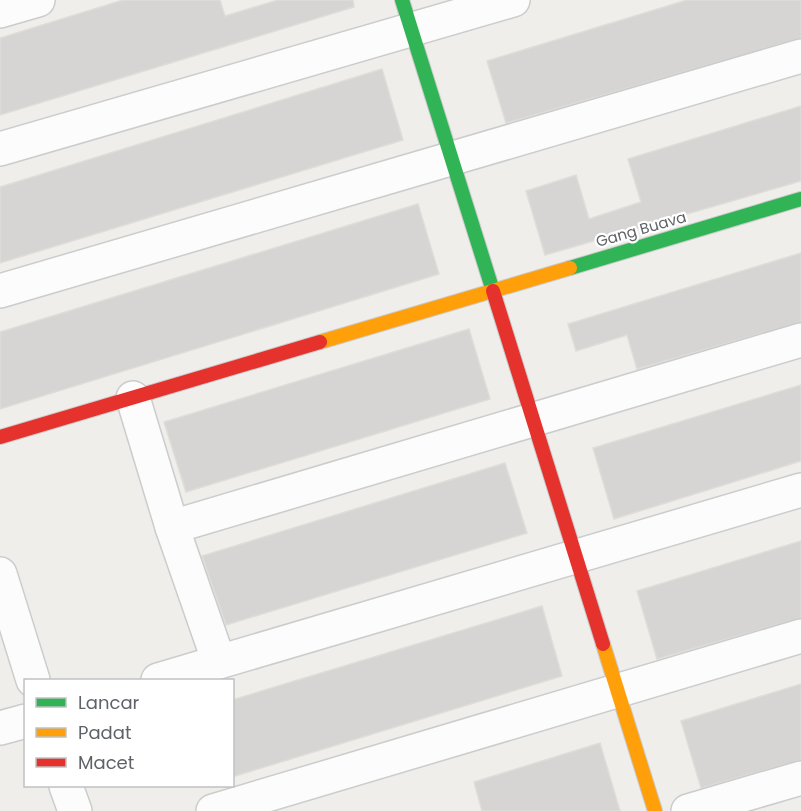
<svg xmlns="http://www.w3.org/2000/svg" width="801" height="811" font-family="Poppins,sans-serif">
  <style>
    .building { fill: #d6d5d3; stroke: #deddd9; stroke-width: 1.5 }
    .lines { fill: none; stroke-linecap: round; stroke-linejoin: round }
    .street-casing { stroke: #cbcccc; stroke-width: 36 }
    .fast-casing { stroke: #cacacb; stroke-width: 16 }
    .slow-casing { stroke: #cacacb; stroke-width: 16 }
    .jam-casing { stroke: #cacacb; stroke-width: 16 }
    .street { stroke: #fdfcfc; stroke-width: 33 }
    .fast { stroke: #30b455; stroke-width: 14 }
    .slow { stroke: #ff9f0a; stroke-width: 14 }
    .jam { stroke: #e5322d; stroke-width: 14 }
    .labels { text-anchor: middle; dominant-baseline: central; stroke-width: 4.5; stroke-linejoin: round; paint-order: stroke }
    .street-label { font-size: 15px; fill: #5f6368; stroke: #fff }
  </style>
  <rect width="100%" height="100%" fill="#efeeea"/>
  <g class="building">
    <path d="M 123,0 L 220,0 L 225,16 L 278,0 L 353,0 L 354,7 L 0,115 L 0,38 Z"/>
    <path d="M 687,0 L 801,0 L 801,38 L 506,123 L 487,61 Z"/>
    <path d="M 382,69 L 403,140 L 0,263 L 0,187 Z"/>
    <path d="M 801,106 L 801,181 L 545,255 L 526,191 L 576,175 L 589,219 L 641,202 L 628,159 Z"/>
    <path d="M 418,204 L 439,274 L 0,409 L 0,332 Z"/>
    <path d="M 801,253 L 801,322 L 637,369 L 627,335 L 576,351 L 568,324 Z"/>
    <path d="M 469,329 L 490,399 L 186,492 L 164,422 Z"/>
    <path d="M 801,385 L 801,461 L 614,519 L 593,448 Z"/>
    <path d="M 505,463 L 527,533 L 226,625 L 202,556 Z"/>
    <path d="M 801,541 L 801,618 L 657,659 L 637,591 Z"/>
    <path d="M 542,606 L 562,676 L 232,777 L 232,700 Z"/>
    <path d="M 801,684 L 801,760 L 701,788 L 681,721 Z"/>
    <path d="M 600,743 L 620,811 L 482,811 L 474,782 Z"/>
  </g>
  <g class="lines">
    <g class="street-casing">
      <g id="street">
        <path d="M 0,11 L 38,0"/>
        <path d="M 0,149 L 513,0"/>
        <path d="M 0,291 L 801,56"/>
        <path d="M 133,398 L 172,527 L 219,662"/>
        <path d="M 172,527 L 801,340"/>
        <path d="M 0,574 L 33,680"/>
        <path d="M 158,680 L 801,490"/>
        <path d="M 0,728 L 26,721"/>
        <path d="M 66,786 L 75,811"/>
        <path d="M 213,811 L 801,636"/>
        <path d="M 688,811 L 801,778"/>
      </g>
    </g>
    <g class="fast-casing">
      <g id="fast">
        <path d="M 402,0 L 493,291"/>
        <path d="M 570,268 L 801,199"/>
      </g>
    </g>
    <g class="slow-casing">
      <g id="slow">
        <path d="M 320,342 L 570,268"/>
        <path d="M 603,644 L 655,811"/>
      </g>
    </g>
    <g class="jam-casing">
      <g id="jam">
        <path d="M 493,291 L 603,644"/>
        <path d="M 0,437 L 320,342"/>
      </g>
    </g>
    <use href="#street" class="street"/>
    <use href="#fast" class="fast"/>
    <use href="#slow" class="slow"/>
    <use href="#jam" class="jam"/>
  </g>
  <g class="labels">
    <g class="street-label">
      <text transform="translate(641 229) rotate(-16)">Gang Buava</text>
    </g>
  </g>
  <rect x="24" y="679" width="210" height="108" fill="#ffffff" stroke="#bfc1c3" stroke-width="1.5"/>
  <rect x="36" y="698" width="30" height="9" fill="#30b455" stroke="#bfc1c3" stroke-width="1.5"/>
  <text x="78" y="709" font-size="18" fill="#5f6368">Lancar</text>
  <rect x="36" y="728" width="30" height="9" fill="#ff9f0a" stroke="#bfc1c3" stroke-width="1.5"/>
  <text x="78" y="739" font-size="18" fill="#5f6368">Padat</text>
  <rect x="36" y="758" width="30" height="9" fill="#e5322d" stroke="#bfc1c3" stroke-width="1.5"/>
  <text x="78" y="769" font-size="18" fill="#5f6368">Macet</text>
</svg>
